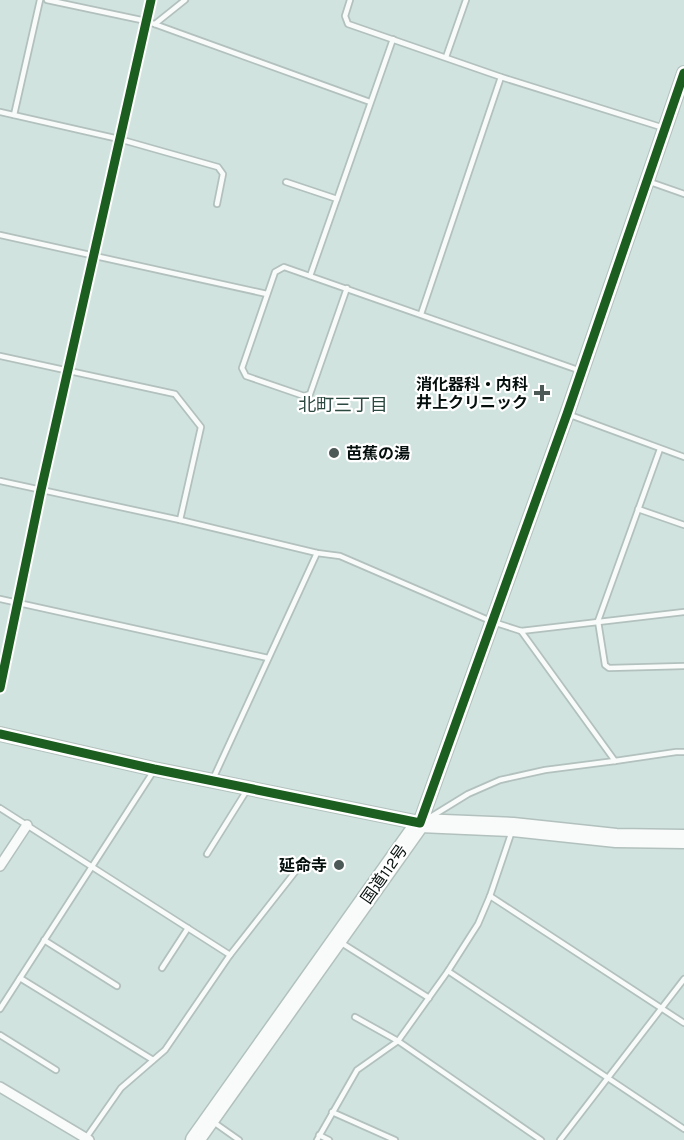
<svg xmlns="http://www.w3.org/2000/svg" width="684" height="1140" font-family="Karla,'Noto Sans JP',sans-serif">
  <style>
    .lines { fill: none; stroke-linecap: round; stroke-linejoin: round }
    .lane-casing { stroke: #b2c1bd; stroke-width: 8 }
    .street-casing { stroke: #b2c1bd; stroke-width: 12 }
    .secondary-casing { stroke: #b2c1bd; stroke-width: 16 }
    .highway-casing { stroke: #b2c1bd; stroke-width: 21 }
    .lane { stroke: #f8fbfa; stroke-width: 4.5 }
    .street { stroke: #f8fbfa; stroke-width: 9 }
    .secondary { stroke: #f8fbfa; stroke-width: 14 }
    .highway { stroke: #f8fbfa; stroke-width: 18 }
    .cycleway-casing { stroke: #fff; stroke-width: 13 }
    .cycleway { stroke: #1b5e20; stroke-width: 9 }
    .poi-dot { fill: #4c5956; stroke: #fff; stroke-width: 2 }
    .labels { text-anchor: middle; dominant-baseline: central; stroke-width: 4.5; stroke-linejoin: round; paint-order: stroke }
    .poi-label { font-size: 16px; font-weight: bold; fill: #050f0d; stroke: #fff; text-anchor: end }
    .street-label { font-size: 16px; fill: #050f0d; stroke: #fff }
    .neighbourhood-label { font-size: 18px; fill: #2b4841; stroke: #fff }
  </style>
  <rect width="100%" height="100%" fill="#d1e3df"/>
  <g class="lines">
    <g class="lane-casing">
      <g id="lane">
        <path d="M 47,0 L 146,21 L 370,102"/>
        <path d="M 350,0 L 345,16 L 348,24 L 501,77 L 664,128"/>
        <path d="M 155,24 L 185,0"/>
        <path d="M 446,57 L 466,0"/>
        <path d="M 0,112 L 119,139 L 218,167 L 223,174 L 217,204"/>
        <path d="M 14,115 L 40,0"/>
        <path d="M 286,182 L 337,199"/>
        <path d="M 650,182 L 684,194"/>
        <path d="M 0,235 L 267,294"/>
        <path d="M 310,276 L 393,39"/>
        <path d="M 347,288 L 310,394 L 304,396 L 246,376 L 242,368 L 275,272 L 284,267 L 581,371"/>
        <path d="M 421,314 L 501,77"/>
        <path d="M 0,356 L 175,394 L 201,427 L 180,520"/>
        <path d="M 570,415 L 684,457"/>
        <path d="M 660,449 L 598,621 L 605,665 L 609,668 L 684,666"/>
        <path d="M 0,481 L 180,520 L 317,553 L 340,556 L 493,622 L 521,631 L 684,612"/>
        <path d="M 638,509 L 684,525"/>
        <path d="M 0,599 L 268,658"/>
        <path d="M 521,631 L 615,761"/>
        <path d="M 213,779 L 317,553"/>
        <path d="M 0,808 L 230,955"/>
        <path d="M 429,818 L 468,794 L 500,780 L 545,770 L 615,761 L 676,752 L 684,752"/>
        <path d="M 207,854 L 247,790"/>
        <path d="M 490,896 L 684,1023"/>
        <path d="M 44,940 L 117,986"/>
        <path d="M 340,942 L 429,998"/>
        <path d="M 162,968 L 188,928"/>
        <path d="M 448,971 L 684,1129"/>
        <path d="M 20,978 L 153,1060"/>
        <path d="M 0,1009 L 153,772"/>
        <path d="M 355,1017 L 398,1041 L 541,1140"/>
        <path d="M 0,1035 L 56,1070"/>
        <path d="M 332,1112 L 395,1140"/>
        <path d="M 212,1121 L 239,1140"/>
        <path d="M 319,1135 L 329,1140"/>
        <path d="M 86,1138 L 121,1088 L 165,1050 L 230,955 L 299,867"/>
        <path d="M 317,1140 L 357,1070 L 398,1041 L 448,971 L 478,924 L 490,896 L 512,831"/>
        <path d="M 560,1140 L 684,979"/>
      </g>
    </g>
    <g class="street-casing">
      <g id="street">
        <path d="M 0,688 L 41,490 L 151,0"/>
        <path d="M 0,866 L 27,825"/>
        <path d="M 0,1087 L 89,1140"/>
      </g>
    </g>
    <g class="secondary-casing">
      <path id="secondary" d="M 0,734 L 154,769 L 420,823 L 567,414 L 684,73"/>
    </g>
    <g class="highway-casing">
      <path id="highway" d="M 195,1140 L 420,823 L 513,827 L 616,838 L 684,839"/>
    </g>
    <use href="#lane" class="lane"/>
    <use href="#street" class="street"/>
    <use href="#secondary" class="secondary"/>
    <use href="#highway" class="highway"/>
    <g class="cycleway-casing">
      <g id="cycleway">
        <path d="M 0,688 L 41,490 L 151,0"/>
        <path d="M 0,734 L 154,769 L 420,823 L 567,414 L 684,73"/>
      </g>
    </g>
    <use href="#cycleway" class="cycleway"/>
  </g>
  <g class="poi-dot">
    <path d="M539 384h6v6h6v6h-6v6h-6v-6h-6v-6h6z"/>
    <circle cx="334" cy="453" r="6"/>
    <circle cx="339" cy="865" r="6"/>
  </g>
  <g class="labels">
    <g class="poi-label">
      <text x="528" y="384">消化器科・内科<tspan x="528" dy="18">井上クリニック</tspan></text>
      <text x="346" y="453" text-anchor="start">芭蕉の湯</text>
      <text x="327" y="865">延命寺</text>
    </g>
    <g class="street-label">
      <text transform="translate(384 874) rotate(-55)">国道112号</text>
    </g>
    <g class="neighbourhood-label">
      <text x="343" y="405">北町三丁目</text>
    </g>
  </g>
</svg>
